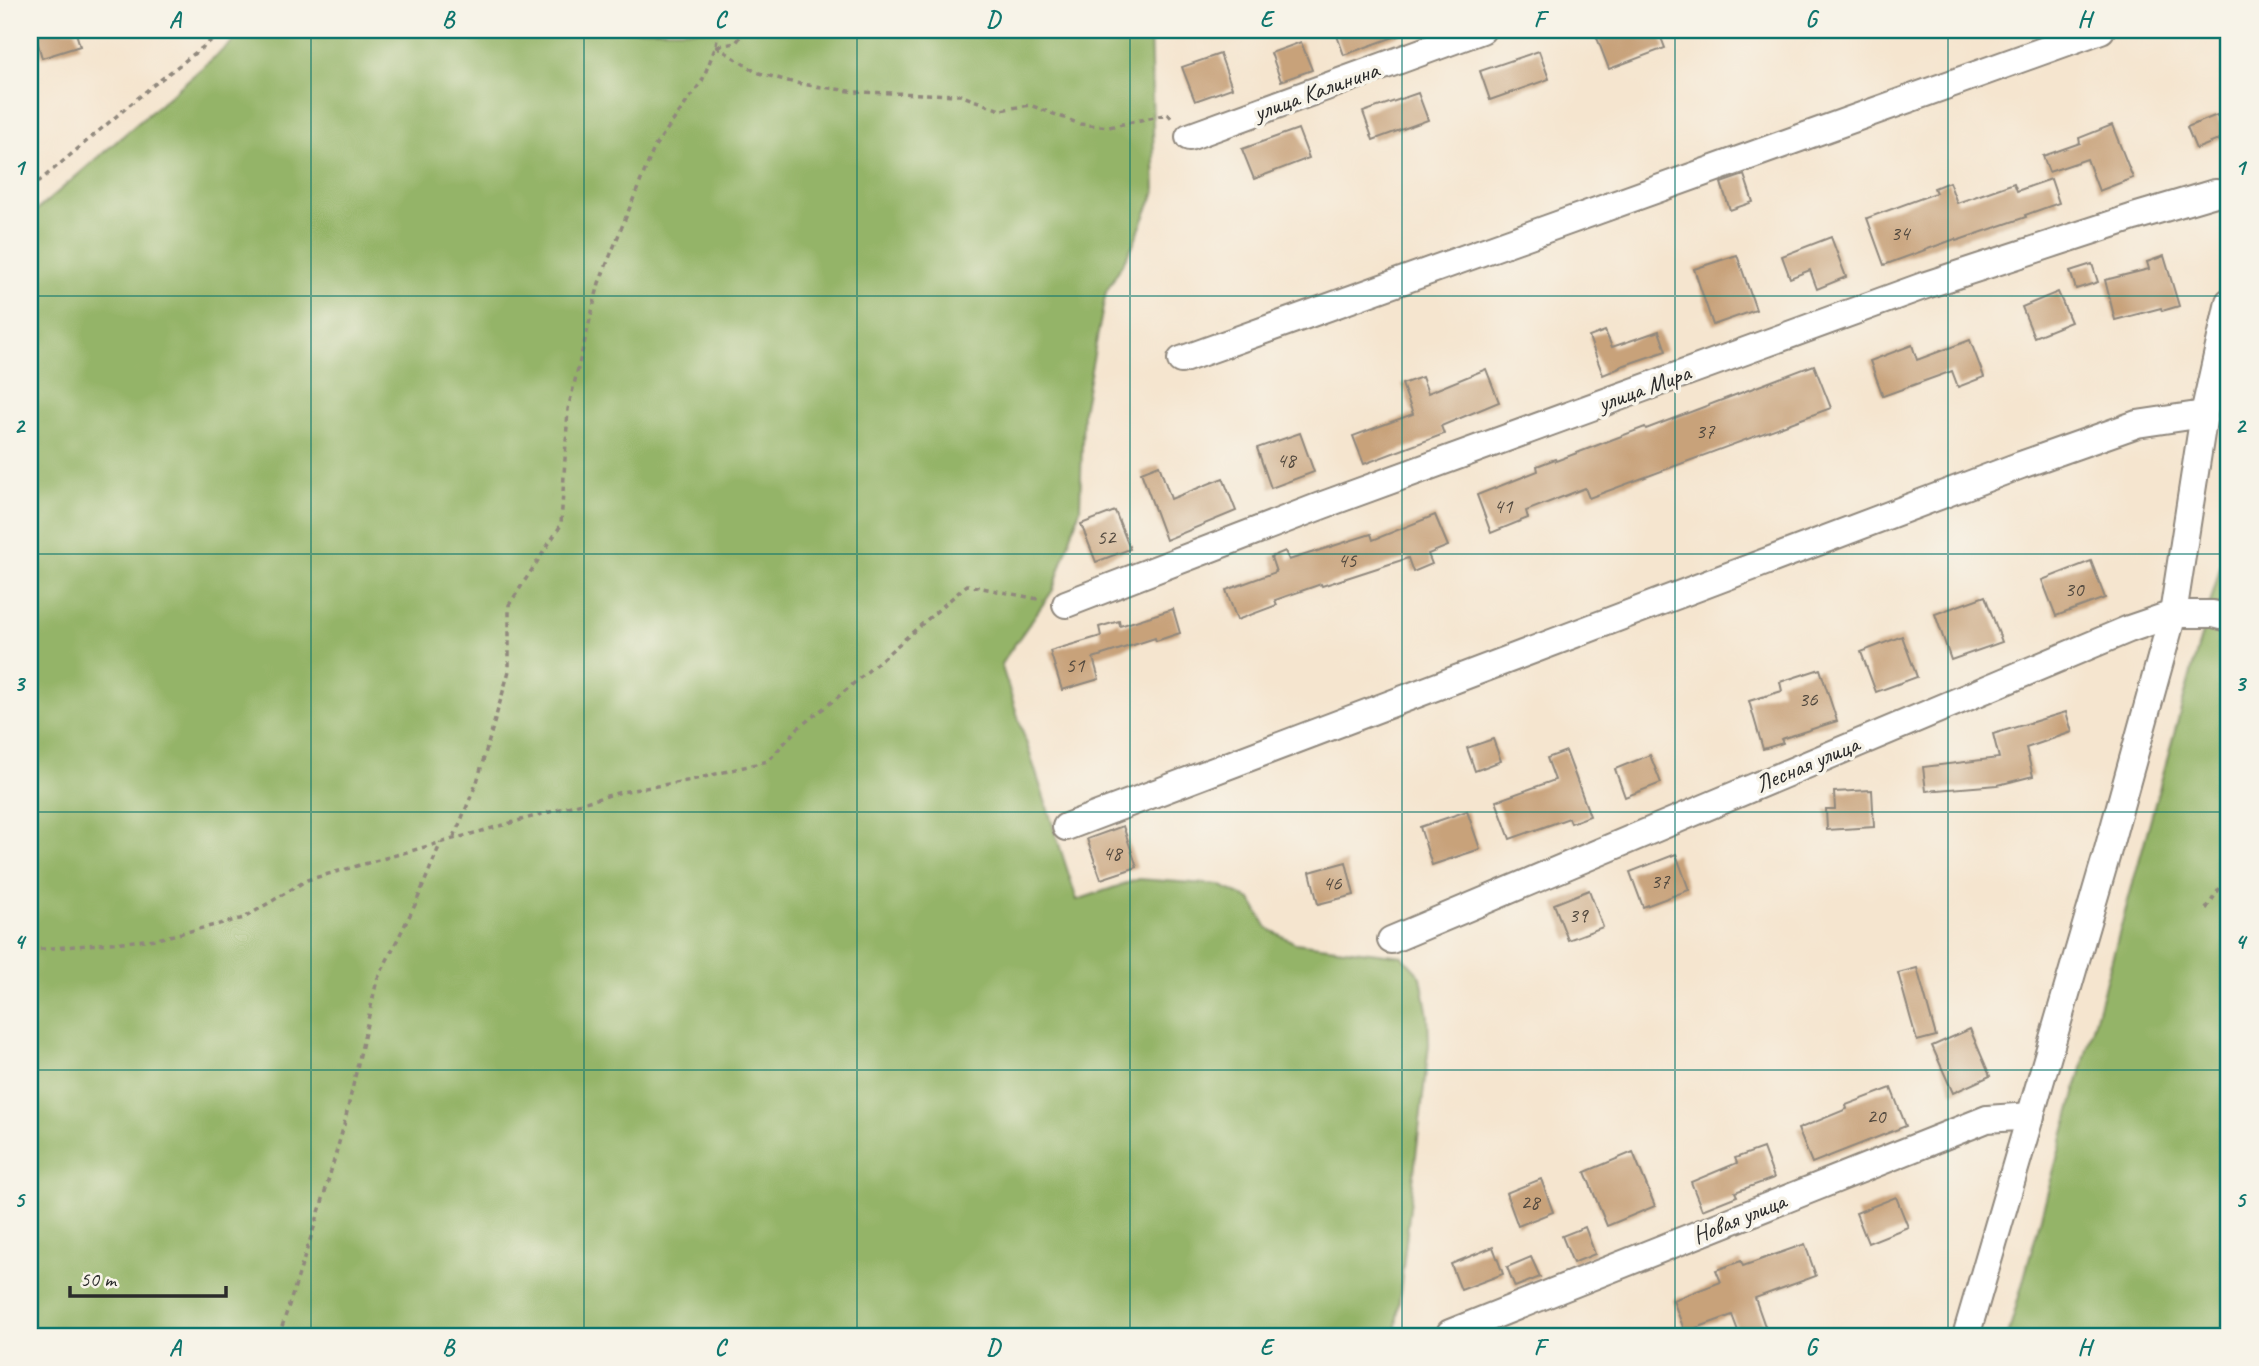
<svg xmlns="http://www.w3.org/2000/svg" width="2259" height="1366" font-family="Caveat,sans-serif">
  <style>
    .forest { fill: #94b467; stroke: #607049; stroke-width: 2 }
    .building { fill: #c8a27a }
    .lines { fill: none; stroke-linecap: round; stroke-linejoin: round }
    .minor-casing { stroke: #90887d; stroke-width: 30 }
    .path { stroke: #90887d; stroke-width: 3.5; stroke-dasharray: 5 5; stroke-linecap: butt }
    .minor { stroke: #fff; stroke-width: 26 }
    .grid { fill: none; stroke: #0f766e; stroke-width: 2; stroke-opacity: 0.55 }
    .labels { text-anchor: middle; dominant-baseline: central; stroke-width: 7; stroke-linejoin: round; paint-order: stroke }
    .number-label { font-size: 21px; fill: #52493f }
    .street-label { font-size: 24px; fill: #2b2b2b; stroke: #f7f3e8 }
    .neatline { fill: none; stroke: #0f766e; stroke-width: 2.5 }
    .grid-label { font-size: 23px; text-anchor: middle; font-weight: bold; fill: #0f766e }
  </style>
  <rect width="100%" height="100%" fill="#f7f3e8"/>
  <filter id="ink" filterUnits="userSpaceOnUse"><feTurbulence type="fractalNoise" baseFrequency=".0143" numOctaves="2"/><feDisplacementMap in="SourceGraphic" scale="14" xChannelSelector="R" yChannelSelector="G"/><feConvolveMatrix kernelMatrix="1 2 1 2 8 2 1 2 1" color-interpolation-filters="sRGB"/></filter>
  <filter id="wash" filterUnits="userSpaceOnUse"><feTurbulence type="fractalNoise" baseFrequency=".00686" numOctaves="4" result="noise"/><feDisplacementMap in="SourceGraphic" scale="28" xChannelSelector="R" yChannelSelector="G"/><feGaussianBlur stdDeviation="1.57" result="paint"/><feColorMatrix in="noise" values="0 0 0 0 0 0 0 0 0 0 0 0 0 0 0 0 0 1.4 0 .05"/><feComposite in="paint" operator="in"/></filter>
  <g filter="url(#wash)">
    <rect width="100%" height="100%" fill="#f5e5cf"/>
    <g class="forest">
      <path d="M 246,30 L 1150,30 L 1155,192 L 1133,245 L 1106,292 L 1083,411 L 1080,509 L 1053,590 L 1001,664 L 1077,900 L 1139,879 L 1219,885 L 1251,900 L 1267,928 L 1295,943 L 1402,956 L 1421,977 L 1428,1016 L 1429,1044 L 1395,1336 L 30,1336 L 30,216 Z"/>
      <path d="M 2229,535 L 2229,1336 L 2008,1336 Z"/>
    </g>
    <g id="blocks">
      <g class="building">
        <path d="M 34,30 L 75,30 L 80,46 L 42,58 Z"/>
        <path d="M 1335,30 L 1408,30 L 1408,32 L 1344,55 Z"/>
        <path d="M 1594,30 L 1658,30 L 1665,48 L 1609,69 Z"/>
        <path d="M 1301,42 L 1312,70 L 1281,81 L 1271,53 Z"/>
        <path d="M 1539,51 L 1549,79 L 1490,100 L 1480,71 Z"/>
        <path d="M 1220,54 L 1232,88 L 1195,101 L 1182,67 Z"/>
        <path d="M 1418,93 L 1428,120 L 1373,140 L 1363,112 Z"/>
        <path d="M 2217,115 L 2226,137 L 2196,149 L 2187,127 Z"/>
        <path d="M 2112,125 L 2133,178 L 2099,191 L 2087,159 L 2049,172 L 2043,156 L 2080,143 L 2079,138 Z"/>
        <path d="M 1298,129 L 1309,158 L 1254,179 L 1242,149 Z"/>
        <path d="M 1744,175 L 1753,202 L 1730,210 L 1721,183 Z"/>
        <path d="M 2051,179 L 2059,203 L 2025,215 L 2026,217 L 1956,241 L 1955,239 L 1884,265 L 1867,218 L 1936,193 L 1934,188 L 1949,182 L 1957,203 L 2014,183 L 2017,191 Z"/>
        <path d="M 1831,237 L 1846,277 L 1817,289 L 1810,270 L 1790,278 L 1782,256 Z"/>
        <path d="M 1737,255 L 1756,310 L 1713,325 L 1694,269 Z"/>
        <path d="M 2164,256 L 2179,306 L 2162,311 L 2161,308 L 2115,320 L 2105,280 L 2149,269 L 2147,262 Z"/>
        <path d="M 2092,264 L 2098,282 L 2076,289 L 2070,271 Z"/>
        <path d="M 2058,292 L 2071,322 L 2034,337 L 2022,307 Z"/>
        <path d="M 1605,331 L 1612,347 L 1659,331 L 1666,351 L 1619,367 L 1620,368 L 1603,375 L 1589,337 Z"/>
        <path d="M 1970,340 L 1984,377 L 1958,387 L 1952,371 L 1883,396 L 1870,361 L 1912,345 L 1917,360 Z"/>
        <path d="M 1814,365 L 1831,408 L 1589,498 L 1585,488 L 1526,511 L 1528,518 L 1491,533 L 1477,495 L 1538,471 L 1537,466 L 1555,459 L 1556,461 L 1645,427 L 1646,429 Z"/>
        <path d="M 1486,369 L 1499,402 L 1441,426 L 1444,434 L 1364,464 L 1353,436 L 1413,414 L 1402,384 L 1422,377 L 1428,393 Z"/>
        <path d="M 1300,433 L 1314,472 L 1271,488 L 1257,448 Z"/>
        <path d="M 1159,465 L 1171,499 L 1223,478 L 1236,511 L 1166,540 L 1141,472 Z"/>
        <path d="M 1115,511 L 1130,549 L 1096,562 L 1081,524 Z"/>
        <path d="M 1435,515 L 1448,546 L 1428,554 L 1432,564 L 1413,572 L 1408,558 L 1322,586 L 1321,584 L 1275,600 L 1277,605 L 1237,620 L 1226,590 L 1276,572 L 1271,557 L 1285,551 L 1289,560 L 1371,534 L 1373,540 Z"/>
        <path d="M 2091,561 L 2105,598 L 2056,616 L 2042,580 Z"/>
        <path d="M 1985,596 L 2002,642 L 1951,660 L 1935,614 Z"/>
        <path d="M 1173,609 L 1180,633 L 1156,641 L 1155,638 L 1093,658 L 1099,679 L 1062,690 L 1050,651 L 1101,636 L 1099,627 L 1119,621 L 1120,626 Z"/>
        <path d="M 1902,636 L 1917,677 L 1876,692 L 1861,652 Z"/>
        <path d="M 1820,669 L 1837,721 L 1781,739 L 1783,743 L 1763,749 L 1749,701 L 1782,691 L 1780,682 Z"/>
        <path d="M 2066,712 L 2072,732 L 2026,748 L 2033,776 L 1998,785 L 1926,791 L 1923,767 L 1999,758 L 1993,734 Z"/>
        <path d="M 1493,739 L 1501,761 L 1475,771 L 1467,748 Z"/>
        <path d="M 1566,751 L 1590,816 L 1571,823 L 1569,818 L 1510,839 L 1496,801 L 1555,780 L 1547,758 Z"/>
        <path d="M 1650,755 L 1661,783 L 1625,797 L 1615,769 Z"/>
        <path d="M 1872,790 L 1874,827 L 1827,830 L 1826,809 L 1835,809 L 1834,792 Z"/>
        <path d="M 1467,811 L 1480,849 L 1432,865 L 1420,827 Z"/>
        <path d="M 1123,826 L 1137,867 L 1101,879 L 1087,839 Z"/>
        <path d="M 1676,854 L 1689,890 L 1643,907 L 1630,872 Z"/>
        <path d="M 1346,862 L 1354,895 L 1318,904 L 1310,872 Z"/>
        <path d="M 1589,890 L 1603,927 L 1568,940 L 1554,904 Z"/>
        <path d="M 1917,968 L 1936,1036 L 1917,1041 L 1898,973 Z"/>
        <path d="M 1970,1029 L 1990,1076 L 1953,1093 L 1932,1046 Z"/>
        <path d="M 1891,1088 L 1906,1126 L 1812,1163 L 1798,1129 L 1847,1109 L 1846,1105 Z"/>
        <path d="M 1763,1148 L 1774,1178 L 1735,1192 L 1737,1196 L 1702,1210 L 1691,1182 L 1737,1163 L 1735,1158 Z"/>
        <path d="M 1633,1152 L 1655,1206 L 1607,1226 L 1585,1172 Z"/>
        <path d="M 1541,1179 L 1553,1212 L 1518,1226 L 1506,1193 Z"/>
        <path d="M 1896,1197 L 1908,1227 L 1868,1243 L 1856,1213 Z"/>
        <path d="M 1585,1227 L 1595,1254 L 1573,1263 L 1562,1236 Z"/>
        <path d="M 1805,1244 L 1816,1276 L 1755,1298 L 1767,1332 L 1756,1336 L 1740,1336 L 1732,1315 L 1685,1332 L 1673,1300 L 1721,1282 L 1716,1270 L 1741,1261 L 1743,1266 Z"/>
        <path d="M 1493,1247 L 1503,1274 L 1461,1290 L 1451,1264 Z"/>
        <path d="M 1531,1257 L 1540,1277 L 1515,1287 L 1507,1267 Z"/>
      </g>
    </g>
  </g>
  <g filter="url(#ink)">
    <use href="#blocks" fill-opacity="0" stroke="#90887d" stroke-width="2"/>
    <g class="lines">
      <g class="minor-casing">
        <g id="minor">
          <path d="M 1189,137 L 1482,30"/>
          <path d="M 1181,360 L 2101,30"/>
          <path d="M 1066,604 L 1323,505 L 1926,285 L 2134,217 L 2215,193 L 2229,194"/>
          <path d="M 1066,827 L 2021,465 L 2137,424 L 2204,414"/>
          <path d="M 1391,940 L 2129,629 L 2173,614 L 2213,614 L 2229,618"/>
          <path d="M 1450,1333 L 1987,1119 L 2031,1116"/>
          <path d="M 1966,1336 L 2106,857 L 2173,614 L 2204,414 L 2229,302"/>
        </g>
      </g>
      <g class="path">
        <path d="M 716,46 L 756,72 L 795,83 L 856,92 L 960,95 L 1000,110 L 1030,105 L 1080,124 L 1109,127 L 1168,114 L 1173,120"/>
        <path d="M 718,46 L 736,43 L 745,30"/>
        <path d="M 30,189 L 151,87 L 225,30"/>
        <path d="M 454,837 L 477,782 L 509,671 L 509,605 L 561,525 L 568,409 L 599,283 L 655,146 L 702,81 L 716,46 L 718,30"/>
        <path d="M 2206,909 L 2229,874"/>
        <path d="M 30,950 L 157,939 L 244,918 L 307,880 L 621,792 L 692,780 L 768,761 L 798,728 L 838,697 L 967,585 L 1043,600"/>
        <path d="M 279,1336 L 321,1206 L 344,1125 L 377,980 L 416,903 L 441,842"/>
      </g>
      <use href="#minor" class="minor"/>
    </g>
  </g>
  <path class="grid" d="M 311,30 L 311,1336M 584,30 L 584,1336M 857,30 L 857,1336M 1130,30 L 1130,1336M 1402,30 L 1402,1336M 1675,30 L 1675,1336M 1948,30 L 1948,1336M 30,296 L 2229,296M 30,554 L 2229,554M 30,812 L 2229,812M 30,1070 L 2229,1070"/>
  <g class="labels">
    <g class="number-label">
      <text x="1900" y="233">34</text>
      <text x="1705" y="431">37</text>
      <text x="1286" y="460">48</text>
      <text x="1503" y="506">41</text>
      <text x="1106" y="537">52</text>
      <text x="1347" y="560">45</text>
      <text x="2074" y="589">30</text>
      <text x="1075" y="665">51</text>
      <text x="1808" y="699">36</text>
      <text x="1112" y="853">48</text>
      <text x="1660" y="881">37</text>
      <text x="1332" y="883">46</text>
      <text x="1578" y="915">39</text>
      <text x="1876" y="1116">20</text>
      <text x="1530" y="1202">28</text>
    </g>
    <g class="street-label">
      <text transform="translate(1316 91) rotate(-20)">улица Калинина</text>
      <text transform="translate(1644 388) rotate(-20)">улица Мира</text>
      <text transform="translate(1807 764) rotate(-23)">Лесная улица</text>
      <text transform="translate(1739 1218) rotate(-22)">Новая улица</text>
    </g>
  </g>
  <rect width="2259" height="1366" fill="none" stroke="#f7f3e8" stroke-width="77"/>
  <path d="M70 1286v10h156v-10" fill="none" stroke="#2b2b2b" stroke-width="3.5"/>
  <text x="80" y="1286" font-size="21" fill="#2b2b2b" stroke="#f7f3e8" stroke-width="5" paint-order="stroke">50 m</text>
  <rect x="38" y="38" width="2182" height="1290" class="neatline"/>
  <g class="grid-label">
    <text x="175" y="27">A</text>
    <text x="448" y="27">B</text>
    <text x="720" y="27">C</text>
    <text x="993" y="27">D</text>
    <text x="1266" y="27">E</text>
    <text x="1539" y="27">F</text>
    <text x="1811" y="27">G</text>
    <text x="2084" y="27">H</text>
    <text x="19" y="175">1</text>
    <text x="2240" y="175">1</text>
    <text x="19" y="433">2</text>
    <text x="2240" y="433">2</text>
    <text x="19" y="691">3</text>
    <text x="2240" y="691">3</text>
    <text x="19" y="949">4</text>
    <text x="2240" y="949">4</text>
    <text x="19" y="1207">5</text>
    <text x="2240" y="1207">5</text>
    <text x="175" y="1355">A</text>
    <text x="448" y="1355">B</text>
    <text x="720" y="1355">C</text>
    <text x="993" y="1355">D</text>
    <text x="1266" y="1355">E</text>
    <text x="1539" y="1355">F</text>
    <text x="1811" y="1355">G</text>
    <text x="2084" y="1355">H</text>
  </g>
</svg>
